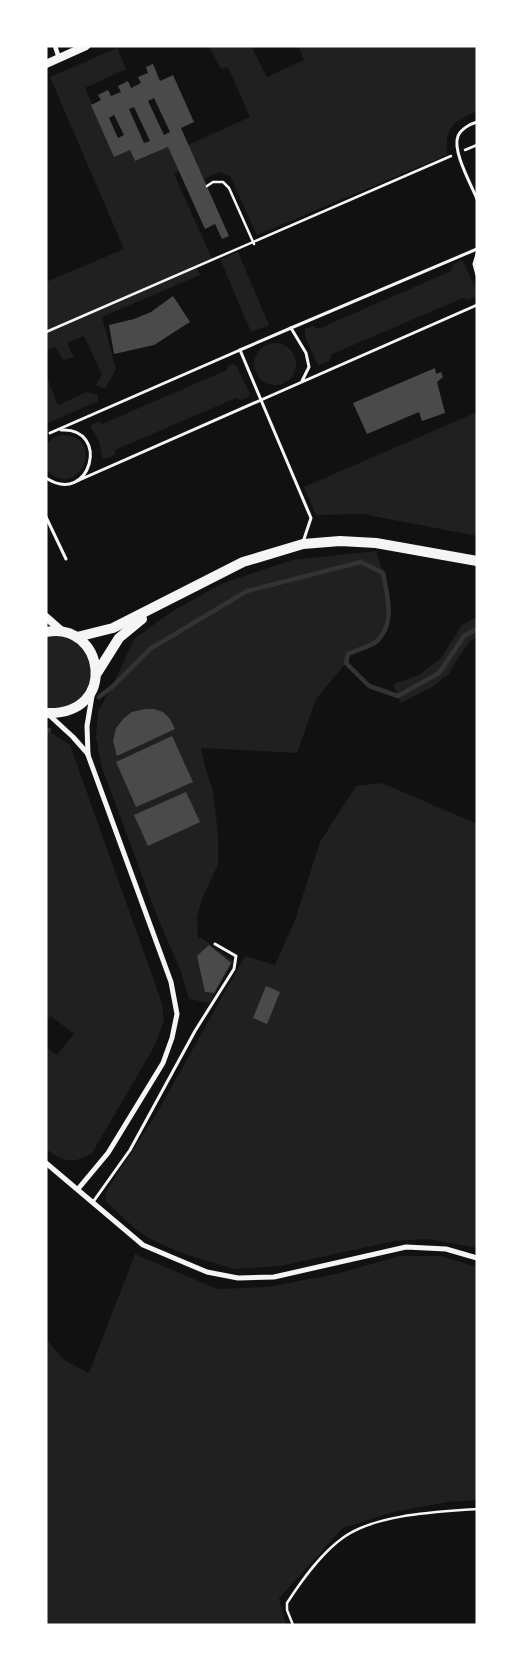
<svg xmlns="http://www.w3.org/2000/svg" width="523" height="1671" font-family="'Playfair Display',serif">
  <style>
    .green { fill: #202020 }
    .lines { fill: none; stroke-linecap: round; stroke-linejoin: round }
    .stream { stroke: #333; stroke-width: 4.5 }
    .building { fill: #4a4a4a; fill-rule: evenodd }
    .path { stroke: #f5f5f5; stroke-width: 2.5 }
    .service { stroke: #f5f5f5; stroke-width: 3 }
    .pedestrian { stroke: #f5f5f5; stroke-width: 4.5 }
    .minor { stroke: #f5f5f5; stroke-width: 5 }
    .tertiary { stroke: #f5f5f5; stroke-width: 8 }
    .trunk { stroke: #f5f5f5; stroke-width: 10 }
  </style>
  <rect width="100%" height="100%" fill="#111"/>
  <g class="green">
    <path d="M 211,46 L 251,46 L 267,77 L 304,60 L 298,46 L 477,46 L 477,111 C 452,123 445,126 447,155 L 257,235 L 230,176 L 219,172 L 204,179 L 188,145 L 250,117 L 228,67 L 221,69 L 209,47 Z"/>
    <path d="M 117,48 L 126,69 L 85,88 L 114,156 L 130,150 L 135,161 L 168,147 L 179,171 L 174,174 L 213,261 L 197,268 L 200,275 L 102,317 L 116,369 L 105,389 L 96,385 L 102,374 L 84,336 L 67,343 L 74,357 L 63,360 L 55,347 L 46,351 L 46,282 L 124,249 L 50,77 Z"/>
    <path d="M 238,252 L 269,325 L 251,332 L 220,259 Z"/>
    <path d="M 462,260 L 477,291 L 477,296 L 467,300 L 463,298 L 332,354 L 329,361 L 319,365 L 317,363 L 305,337 L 305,329 L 313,326 L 318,329 L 451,271 L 454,264 Z"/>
    <circle cx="275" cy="364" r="21"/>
    <path d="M 231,364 L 237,366 L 238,369 L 250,394 L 248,397 L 241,400 L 236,398 L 115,450 L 115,455 L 105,459 L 102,457 L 99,442 L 91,427 L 92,425 L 99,421 L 102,424 L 227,370 L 228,366 Z"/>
    <path d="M 46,375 L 58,405 L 87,392 L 98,395 L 98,401 L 46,424 Z"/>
    <path d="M 477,412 L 477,536 L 363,514 L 316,515 L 304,487 Z"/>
    <path d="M 60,435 C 109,434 78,505 46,469 L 46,445 L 53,438 Z"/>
    <path d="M 376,551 C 384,577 401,619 377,641 C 370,647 356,650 348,654 L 346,663 L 316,699 L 297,753 L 201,748 L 206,770 L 213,791 L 218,833 L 218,865 L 203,896 L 197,917 L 198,937 L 204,940 L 233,961 L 210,1003 L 189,999 L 180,969 L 157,916 L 101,765 L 96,736 L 98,711 L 112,687 L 134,639 L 171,612 L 223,583 L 292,560 Z"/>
    <path d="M 477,617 L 477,637 L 469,642 L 458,658 L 449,674 L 434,686 L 401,703 L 393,684 L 419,675 L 441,658 L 462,625 Z"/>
    <path d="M 46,632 L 77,637 L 97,673 L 85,700 L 46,713 Z"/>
    <path d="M 46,729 L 70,745 L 162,1003 L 164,1021 L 154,1047 L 92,1153 C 72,1165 64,1162 46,1149 L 46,1047 L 57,1055 L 74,1034 L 51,1016 L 46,1021 Z"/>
    <path d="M 382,783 L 477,824 L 477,1248 L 428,1239 L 394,1241 L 280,1266 L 234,1269 L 181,1253 L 149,1238 L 135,1229 L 106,1201 L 105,1193 L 157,1113 L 245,956 L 275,965 L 295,920 L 320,842 L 356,786 Z"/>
    <path d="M 135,1254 L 217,1289 L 267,1287 L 336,1274 L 400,1256 L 441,1256 L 477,1267 L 477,1500 L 448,1502 L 393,1512 L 343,1528 L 279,1598 L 286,1625 L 46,1625 L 46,1339 L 64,1360 L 89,1373 Z"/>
  </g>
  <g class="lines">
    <g class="stream">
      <path d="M 99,697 L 112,687 L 150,649 L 247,591 L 361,562 L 383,573 C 387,595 396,623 377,641 C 370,647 356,650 348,654 L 346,663 L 369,686 L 398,696 L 439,673 L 464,636 L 477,629"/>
      <path d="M 46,732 L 49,730"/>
    </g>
  </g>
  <g class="building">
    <path d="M 153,64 L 160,81 L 173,75 L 194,122 L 181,128 L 229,236 L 222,239 L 215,224 L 205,229 L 168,147 L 135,161 L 130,150 L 114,157 L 91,105 L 101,100 L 98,95 L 108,90 L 111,96 L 121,92 L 118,86 L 128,81 L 131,88 L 141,83 L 138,77 L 148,73 L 146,67 ZM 154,98 L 170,132 L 164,135 L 148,101 ZM 134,107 L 150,141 L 144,143 L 129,109 ZM 114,115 L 124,135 L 118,138 L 109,118 Z"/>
    <path d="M 173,296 L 190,322 L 154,345 L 114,354 L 109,325 L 134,319 L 151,312 Z"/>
    <path d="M 435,368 L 436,374 L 441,372 L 443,377 L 437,382 L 445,413 L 422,421 L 419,412 L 367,434 L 353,403 Z"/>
    <path d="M 145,709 L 154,709 L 163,712 L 170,719 L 175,729 L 117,756 L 113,741 L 116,728 L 124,718 L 132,712 Z"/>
    <path d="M 172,736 L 193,782 L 136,807 L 116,762 Z"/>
    <path d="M 186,792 L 200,822 L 148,846 L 134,815 Z"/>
    <path d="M 209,945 L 231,963 L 214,993 L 205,992 L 197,956 Z"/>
    <path d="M 266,986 L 280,992 L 267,1024 L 253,1018 Z"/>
  </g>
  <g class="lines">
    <g class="path">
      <path d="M 465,150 L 477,145"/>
      <path d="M 207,186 L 213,182 L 223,182 L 229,188 L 254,244"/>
      <path d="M 46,332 L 451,156"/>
      <path d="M 293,1625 L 287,1610 L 287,1603 C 302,1580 321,1553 344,1537 C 377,1514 437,1512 477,1509"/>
    </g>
    <g class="service">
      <path d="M 477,122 C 470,124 461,129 458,136 C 452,151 471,184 477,199"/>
      <path d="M 477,254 L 474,264 L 477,275"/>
      <path d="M 291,328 L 477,249"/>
      <path d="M 302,381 L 309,367 L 306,353 L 291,328 L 240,350 L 261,400 L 477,305"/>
      <path d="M 50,433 L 240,350"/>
      <path d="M 46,478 C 91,507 111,427 61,430"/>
      <path d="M 77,481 L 261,400 L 311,518 L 303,542"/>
      <path d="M 46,517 L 66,559"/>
      <path d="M 93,1202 L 130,1150 L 195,1031 L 234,969 L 236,956 L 215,944"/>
    </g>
    <path class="pedestrian" d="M 55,46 L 59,58"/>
    <g class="minor">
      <path d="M 48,714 L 73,737 L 88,754"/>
      <path d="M 46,1163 L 143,1245 L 207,1272 L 238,1278 L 274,1277 L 406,1247 L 446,1249 L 477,1258"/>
      <path d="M 78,1189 L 108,1153 L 163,1063 L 172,1038 L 177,1014 L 171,982 L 88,755 L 87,726 L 92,696"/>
    </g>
    <g class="tertiary">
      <path d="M 46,64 L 86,46"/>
      <path d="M 46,617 L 63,632"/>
    </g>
    <g class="trunk">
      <path d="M 46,632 C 104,620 120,716 46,713"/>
      <path d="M 77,637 L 113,628 L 243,562 L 303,544 L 340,541 L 376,543 L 477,561"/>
      <path d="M 97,673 L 119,638 L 142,619"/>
    </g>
  </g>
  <rect width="523" height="1671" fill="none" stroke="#ffffff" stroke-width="95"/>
</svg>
